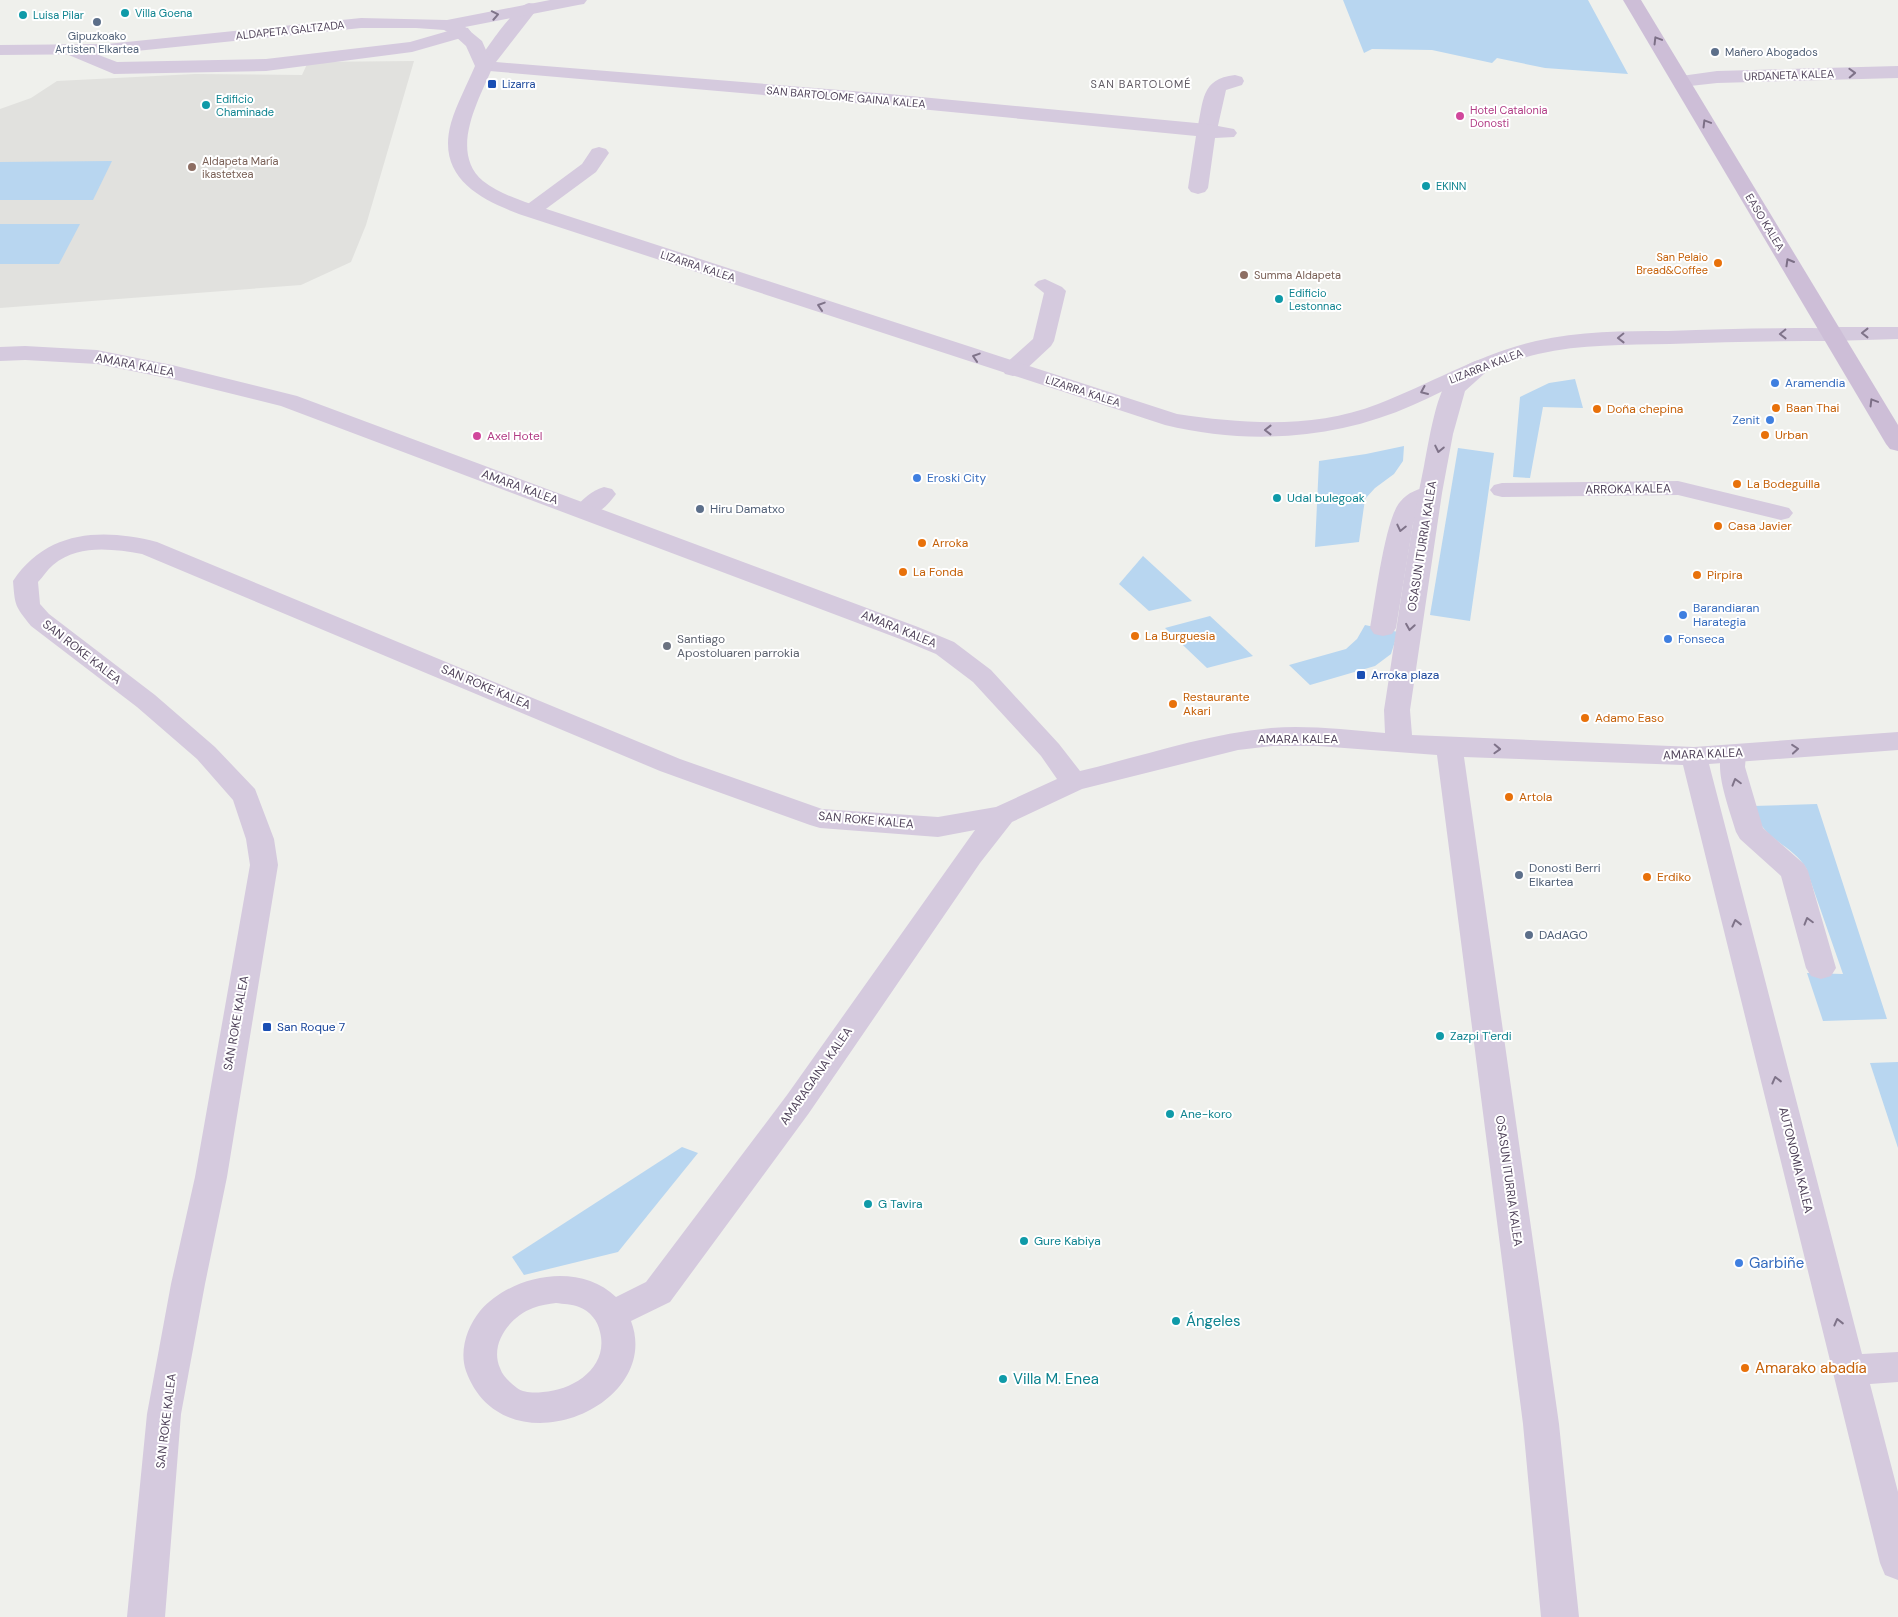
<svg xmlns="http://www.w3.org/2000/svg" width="1898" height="1617" font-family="'DM Sans',sans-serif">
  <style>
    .education { fill: #e1e1de }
    .green { fill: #b8d6f0 }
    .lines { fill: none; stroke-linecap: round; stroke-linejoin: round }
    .service { fill: #d5cade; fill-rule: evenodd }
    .pedestrian { fill: #d5cade; fill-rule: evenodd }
    .minor { fill: #d5cade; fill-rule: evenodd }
    .tertiary { fill: #d5cade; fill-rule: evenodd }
    .secondary { fill: #cdbed7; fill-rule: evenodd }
    .oneway { stroke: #7f7389 }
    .oneway2 { stroke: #7c6f86 }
    .culture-dot { fill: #0f9aa8; stroke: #fff; stroke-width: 2 }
    .service-dot { fill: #5c6f8a; stroke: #fff; stroke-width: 2 }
    .transit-dot { fill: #1a4fb4; stroke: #fff; stroke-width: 2 }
    .hotel-dot { fill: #d1479c; stroke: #fff; stroke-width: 2 }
    .education-dot { fill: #8d6e63; stroke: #fff; stroke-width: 2 }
    .food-dot { fill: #e8710a; stroke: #fff; stroke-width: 2 }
    .shop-dot { fill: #3f7fe0; stroke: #fff; stroke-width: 2 }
    .worship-dot { fill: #6b7280; stroke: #fff; stroke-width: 2 }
    .labels { text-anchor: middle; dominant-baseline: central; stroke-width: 4; stroke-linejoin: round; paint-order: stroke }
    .far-culture-label { font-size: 11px; fill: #0d838f; stroke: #fff; text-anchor: start }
    .far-street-label { font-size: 11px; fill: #51445b; stroke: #fff }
    .far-service-label { font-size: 11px; fill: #4e5e75; stroke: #fff }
    .far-transit-label { font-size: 11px; fill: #164399; stroke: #fff; text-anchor: start }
    .far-neighbourhood-label { font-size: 11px; letter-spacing: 1px; fill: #5f5962; stroke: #fff }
    .far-hotel-label { font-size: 11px; fill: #b23c85; stroke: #fff; text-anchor: start }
    .far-education-label { font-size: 11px; fill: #785e54; stroke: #fff; text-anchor: start }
    .far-food-label { font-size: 11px; fill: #c56008; stroke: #fff; text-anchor: end }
    .street-label { font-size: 12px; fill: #51445b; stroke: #fff }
    .shop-label { font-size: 12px; fill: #366cbe; stroke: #fff; text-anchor: start }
    .food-label { font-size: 12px; fill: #c56008; stroke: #fff; text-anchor: start }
    .hotel-label { font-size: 12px; fill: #b23c85; stroke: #fff; text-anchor: start }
    .culture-label { font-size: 12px; fill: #0d838f; stroke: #fff; text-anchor: start }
    .service-label { font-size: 12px; fill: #4e5e75; stroke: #fff; text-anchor: start }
    .worship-label { font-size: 12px; fill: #5b616d; stroke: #fff; text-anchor: start }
    .transit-label { font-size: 12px; fill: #164399; stroke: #fff; text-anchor: start }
    .near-shop-label { font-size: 15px; fill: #366cbe; stroke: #fff; text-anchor: start }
    .near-culture-label { font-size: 15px; fill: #0d838f; stroke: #fff; text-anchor: start }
    .near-food-label { font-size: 15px; fill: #c56008; stroke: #fff; text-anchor: start }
  </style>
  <rect width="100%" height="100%" fill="#eff0ec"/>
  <path class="education" d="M 414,61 L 366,225 L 351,262 L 301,285 L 0,308 L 0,109 L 31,98 L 57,81 L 195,74 L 302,75 L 308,62 Z"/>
  <g class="green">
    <path d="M 1343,0 L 1588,0 L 1628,74 L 1545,68 L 1497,58 L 1492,63 L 1432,50 L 1372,49 L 1364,53 Z"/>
    <path d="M 112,161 L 93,200 L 0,200 L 0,162 Z"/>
    <path d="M 0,224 L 80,224 L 59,264 L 0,264 Z"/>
    <path d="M 1575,379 L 1583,408 L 1543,407 L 1530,478 L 1513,477 L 1520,397 L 1549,383 Z"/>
    <path d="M 1404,446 L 1403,461 L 1394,474 L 1375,488 L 1365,499 L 1359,542 L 1315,547 L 1319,461 L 1366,454 Z"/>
    <path d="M 1458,448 L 1494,453 L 1470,621 L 1430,615 Z"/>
    <path d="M 1143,556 L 1192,601 L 1149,611 L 1119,584 Z"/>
    <path d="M 1210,616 L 1253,656 L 1207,668 L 1165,628 Z"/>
    <path d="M 1365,625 L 1398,632 L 1391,654 L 1375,666 L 1310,685 L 1289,665 L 1346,649 L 1357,639 Z"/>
    <path d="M 1817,804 L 1887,1019 L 1823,1021 L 1807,973 L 1843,974 L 1806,868 C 1795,848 1769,841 1759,821 C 1756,816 1755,811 1753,806 Z"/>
    <path d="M 1898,1062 L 1898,1148 L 1870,1063 Z"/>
    <path d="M 682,1147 L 698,1153 L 618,1252 L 524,1275 L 512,1257 Z"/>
  </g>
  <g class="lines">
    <g class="service">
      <path d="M 462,27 L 468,28 L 471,32 L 468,36 L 412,52 L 266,71 L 114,74 L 64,53 L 61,49 L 64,45 L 70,44 L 117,62 L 266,59 L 410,42 Z"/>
      <path d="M 1235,75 L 1242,77 L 1244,81 L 1242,85 L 1226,90 L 1217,130 L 1214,134 L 1207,136 L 1200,134 L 1197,130 C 1204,101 1200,79 1235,75 Z"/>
      <path d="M 599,147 L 606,149 L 609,153 L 596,172 L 539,214 L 532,216 L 525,214 L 522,210 L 525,206 L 582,164 L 592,149 Z"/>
      <path d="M 1045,279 L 1062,287 L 1066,291 L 1054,341 L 1051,346 L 1021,374 L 1013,376 L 1005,374 L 1002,369 L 1005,364 L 1033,339 L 1044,293 L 1034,285 L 1038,281 Z"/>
      <path d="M 1430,486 L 1438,488 L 1442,493 C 1438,499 1433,498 1427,502 C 1419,507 1416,516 1413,524 L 1396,628 L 1392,634 L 1383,636 L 1374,634 L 1370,628 C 1375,602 1385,519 1400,502 C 1408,492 1418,489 1430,486 Z"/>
      <path d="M 604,487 L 612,489 L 616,494 C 607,507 593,520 577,516 L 573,511 C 580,501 592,490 604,487 Z"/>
      <path d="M 1733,745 L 1742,748 L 1746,754 L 1745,767 L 1763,828 L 1804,864 L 1808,871 L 1836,968 L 1831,976 L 1821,979 L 1811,976 L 1806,968 L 1781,876 L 1740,839 L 1736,832 C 1730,810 1712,767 1724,748 Z"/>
    </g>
    <path class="pedestrian" d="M 1678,481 L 1789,508 L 1793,513 L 1789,518 L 1781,520 L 1678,495 L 1502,497 L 1494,495 L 1490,490 L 1494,485 L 1502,483 Z"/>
    <g class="minor">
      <path d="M 529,3 L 535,4 L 538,8 L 496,62 L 889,94 L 1207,124 L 1234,129 L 1237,133 L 1234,137 L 1215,138 L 1208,188 L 1205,192 L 1198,194 L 1191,192 L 1188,188 L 1196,136 L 889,106 L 478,70 L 475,66 C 485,51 513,7 529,3 Z"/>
      <path d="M 1898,66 L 1898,78 L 1717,83 L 1681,87 L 1674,85 L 1672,81 L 1674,77 L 1717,71 Z"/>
      <path d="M 1832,327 L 1898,327 L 1898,339 L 1832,341 L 1824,339 L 1821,334 L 1824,329 Z"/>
      <path d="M 25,346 L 97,350 L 172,365 L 297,396 L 918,627 L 954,642 L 991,670 L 1059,744 L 1080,771 C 1143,756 1206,734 1271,728 C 1308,725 1347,730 1385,733 L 1384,710 C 1397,629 1407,547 1424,466 C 1428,445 1434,408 1443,389 C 1450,374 1476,355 1492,359 L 1495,364 L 1465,391 L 1453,434 L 1442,493 L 1410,710 L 1412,735 L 1694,747 L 1898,732 L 1898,750 L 1709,764 L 1862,1354 L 1898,1352 L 1898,1382 L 1870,1384 L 1898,1492 L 1898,1580 L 1885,1575 L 1880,1563 L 1683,765 L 1464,757 L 1559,1424 L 1579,1617 L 1541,1617 L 1523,1424 L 1437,755 L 1318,746 L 1273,746 L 1238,750 L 1082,789 L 1012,822 L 980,863 L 809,1113 L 670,1302 L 631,1321 C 664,1408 503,1473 466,1371 C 459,1351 467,1327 480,1311 C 511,1275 579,1261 616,1297 L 646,1282 L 787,1095 L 975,830 L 938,837 L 820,828 L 810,825 L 660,771 L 142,554 C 112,549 79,544 53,565 C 47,570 43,577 38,582 L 40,604 L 49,614 L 155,695 L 215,747 L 255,789 L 274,839 L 278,865 L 227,1177 L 205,1284 L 181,1414 L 165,1617 L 127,1617 L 147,1414 L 171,1284 L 195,1177 L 250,865 L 246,839 L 233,800 L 197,759 L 137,707 L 31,626 C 15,606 15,606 13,581 C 47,530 102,528 157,542 L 680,759 L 822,809 L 938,817 L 996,807 L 1057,779 L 1041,756 L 973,682 L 936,654 L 900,639 L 281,406 L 172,379 L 97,364 L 25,360 L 0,361 L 0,347 ZM 556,1303 C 563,1304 572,1304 579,1307 C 590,1311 598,1321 600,1332 C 609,1367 574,1390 543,1392 C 534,1393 524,1393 517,1388 C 510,1382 503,1377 500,1368 C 489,1343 511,1316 533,1308 C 541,1305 549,1304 556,1303 Z"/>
    </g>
    <path class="tertiary" d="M 550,0 L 587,0 L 584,4 L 578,5 L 465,27 L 482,41 L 493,66 C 480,98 448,151 483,181 C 497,192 514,198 531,204 L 1177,414 C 1245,424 1313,429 1378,404 C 1432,383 1480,354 1536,341 C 1579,331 1624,331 1668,331 C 1716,329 1764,328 1812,328 L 1840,329 L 1843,334 L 1840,339 L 1832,341 C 1778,341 1724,342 1670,344 C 1626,345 1581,344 1538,354 C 1494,364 1454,387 1413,405 C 1335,440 1247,445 1165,425 L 531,218 C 486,203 435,181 451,123 C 457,103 467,85 475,66 L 466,46 L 455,36 L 444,30 L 416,28 L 361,28 L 107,54 L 0,55 L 0,45 L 107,44 L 361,18 L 447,20 Z"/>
    <path class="secondary" d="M 1623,0 L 1641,0 L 1898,425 L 1898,451 L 1890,449 L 1886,444 Z"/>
  </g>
  <defs><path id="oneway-chevron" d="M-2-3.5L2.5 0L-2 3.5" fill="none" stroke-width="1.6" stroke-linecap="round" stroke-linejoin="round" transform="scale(1.25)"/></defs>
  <g class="oneway">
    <use href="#oneway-chevron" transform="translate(495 15) rotate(-11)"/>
    <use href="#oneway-chevron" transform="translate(1852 73) rotate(-2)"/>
    <use href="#oneway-chevron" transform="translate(821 306) rotate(-162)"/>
    <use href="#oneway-chevron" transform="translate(1865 333) rotate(180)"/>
    <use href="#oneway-chevron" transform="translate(1783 334) rotate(179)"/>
    <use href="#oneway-chevron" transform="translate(1621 338) rotate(179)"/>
    <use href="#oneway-chevron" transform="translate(976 357) rotate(-162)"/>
    <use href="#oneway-chevron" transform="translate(1424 391) rotate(156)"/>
    <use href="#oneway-chevron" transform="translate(1268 430) rotate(180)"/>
    <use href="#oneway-chevron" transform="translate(1439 449) rotate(102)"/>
    <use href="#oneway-chevron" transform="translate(1401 528) rotate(103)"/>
    <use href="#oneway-chevron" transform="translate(1410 627) rotate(99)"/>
    <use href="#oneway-chevron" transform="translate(1497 749) rotate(2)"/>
    <use href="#oneway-chevron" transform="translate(1795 749) rotate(-5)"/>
    <use href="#oneway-chevron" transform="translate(1736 782) rotate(-106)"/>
    <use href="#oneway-chevron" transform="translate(1808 921) rotate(-106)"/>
    <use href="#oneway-chevron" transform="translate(1736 923) rotate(-104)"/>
    <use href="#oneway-chevron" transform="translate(1776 1080) rotate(-104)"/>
    <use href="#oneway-chevron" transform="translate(1838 1322) rotate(-104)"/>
  </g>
  <g class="oneway2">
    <use href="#oneway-chevron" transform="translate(1657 40) rotate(-121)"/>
    <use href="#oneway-chevron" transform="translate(1706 123) rotate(-121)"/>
    <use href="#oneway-chevron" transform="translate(1789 262) rotate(-120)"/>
    <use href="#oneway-chevron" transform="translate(1873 402) rotate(-121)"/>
  </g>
  <g class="culture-dot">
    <circle cx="125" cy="13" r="5"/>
    <circle cx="23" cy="15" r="5"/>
    <circle cx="206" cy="105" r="5"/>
    <circle cx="1426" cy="186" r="5"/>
    <circle cx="1279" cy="299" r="5"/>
    <circle cx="1277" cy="498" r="5"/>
    <circle cx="1440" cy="1036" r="5"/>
    <circle cx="1170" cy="1114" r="5"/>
    <circle cx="868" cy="1204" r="5"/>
    <circle cx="1024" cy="1241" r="5"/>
    <circle cx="1176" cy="1321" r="5"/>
    <circle cx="1003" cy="1379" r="5"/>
  </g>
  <g class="service-dot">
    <circle cx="97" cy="22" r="5"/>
    <circle cx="1715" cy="52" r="5"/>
    <circle cx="700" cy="509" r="5"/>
    <circle cx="1519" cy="875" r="5"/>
    <circle cx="1529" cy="935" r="5"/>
  </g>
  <g class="transit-dot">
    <rect x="487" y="79" width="10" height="10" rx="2.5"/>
    <rect x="1356" y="670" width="10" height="10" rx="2.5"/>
    <rect x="262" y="1022" width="10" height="10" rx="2.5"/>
  </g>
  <g class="hotel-dot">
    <circle cx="1460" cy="116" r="5"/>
    <circle cx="477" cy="436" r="5"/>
  </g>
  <g class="education-dot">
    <circle cx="192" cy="167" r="5"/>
    <circle cx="1244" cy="275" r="5"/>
  </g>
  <g class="food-dot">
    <circle cx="1718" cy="263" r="5"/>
    <circle cx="1776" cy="408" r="5"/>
    <circle cx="1597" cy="409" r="5"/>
    <circle cx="1765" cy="435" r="5"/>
    <circle cx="1737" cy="484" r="5"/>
    <circle cx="1718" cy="526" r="5"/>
    <circle cx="922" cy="543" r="5"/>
    <circle cx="903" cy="572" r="5"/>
    <circle cx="1697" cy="575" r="5"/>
    <circle cx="1135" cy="636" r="5"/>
    <circle cx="1173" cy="704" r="5"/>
    <circle cx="1585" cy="718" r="5"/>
    <circle cx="1509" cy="797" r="5"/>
    <circle cx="1647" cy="877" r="5"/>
    <circle cx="1745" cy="1368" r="5"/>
  </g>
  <g class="shop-dot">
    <circle cx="1775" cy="383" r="5"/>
    <circle cx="1770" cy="420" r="5"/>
    <circle cx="917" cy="478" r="5"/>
    <circle cx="1683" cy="615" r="5"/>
    <circle cx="1668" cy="639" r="5"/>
    <circle cx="1739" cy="1263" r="5"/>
  </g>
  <circle class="worship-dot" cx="667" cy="646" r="5"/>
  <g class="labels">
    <g class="far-culture-label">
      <text x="135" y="13">Villa Goena</text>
      <text x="33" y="15">Luisa Pilar</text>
      <text x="216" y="99">Edificio<tspan x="216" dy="13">Chaminade</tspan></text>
      <text x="1436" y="186">EKINN</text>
      <text x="1289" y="293">Edificio<tspan x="1289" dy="13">Lestonnac</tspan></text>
    </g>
    <g class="far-street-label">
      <text transform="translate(290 30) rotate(-6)">ALDAPETA GALTZADA</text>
      <text transform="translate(1789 75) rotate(-2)">URDANETA KALEA</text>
      <text transform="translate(846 97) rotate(5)">SAN BARTOLOME GAINA KALEA</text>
      <text transform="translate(1765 222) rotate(59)">EASO KALEA</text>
      <text transform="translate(698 266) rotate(18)">LIZARRA KALEA</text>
      <text transform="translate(1486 366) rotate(-21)">LIZARRA KALEA</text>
      <text transform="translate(1083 391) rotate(18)">LIZARRA KALEA</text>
    </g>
    <g class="far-service-label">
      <text x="97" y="36">Gipuzkoako<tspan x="97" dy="13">Artisten Elkartea</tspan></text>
      <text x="1725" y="52" text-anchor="start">Mañero Abogados</text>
    </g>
    <g class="far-transit-label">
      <text x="502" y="84">Lizarra</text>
    </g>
    <g class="far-neighbourhood-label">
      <text x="1141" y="84">SAN BARTOLOMÉ</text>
    </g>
    <g class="far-hotel-label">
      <text x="1470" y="110">Hotel Catalonia<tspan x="1470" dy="13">Donosti</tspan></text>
    </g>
    <g class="far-education-label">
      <text x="202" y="161">Aldapeta María<tspan x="202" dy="13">ikastetxea</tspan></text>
      <text x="1254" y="275">Summa Aldapeta</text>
    </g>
    <g class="far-food-label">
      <text x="1708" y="257">San Pelaio<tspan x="1708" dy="13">Bread&amp;Coffee</tspan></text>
    </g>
    <g class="street-label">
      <text transform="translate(135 365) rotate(11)">AMARA KALEA</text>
      <text transform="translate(520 487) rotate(20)">AMARA KALEA</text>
      <text transform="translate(1628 489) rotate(-1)">ARROKA KALEA</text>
      <text transform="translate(1422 546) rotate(-81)">OSASUN ITURRIA KALEA</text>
      <text transform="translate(899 629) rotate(22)">AMARA KALEA</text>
      <text transform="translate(82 652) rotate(38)">SAN ROKE KALEA</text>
      <text transform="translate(486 687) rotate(23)">SAN ROKE KALEA</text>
      <text x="1298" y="739">AMARA KALEA</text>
      <text transform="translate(1703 754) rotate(-2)">AMARA KALEA</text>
      <text transform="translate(866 820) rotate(5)">SAN ROKE KALEA</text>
      <text transform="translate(236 1023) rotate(-80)">SAN ROKE KALEA</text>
      <text transform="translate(816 1076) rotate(-55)">AMARAGAINA KALEA</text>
      <text transform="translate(1796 1160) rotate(76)">AUTONOMIA KALEA</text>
      <text transform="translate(1509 1181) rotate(82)">OSASUN ITURRIA KALEA</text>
      <text transform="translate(166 1421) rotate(-83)">SAN ROKE KALEA</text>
    </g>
    <g class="shop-label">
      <text x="1785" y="383">Aramendia</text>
      <text x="1760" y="420" text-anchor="end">Zenit</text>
      <text x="927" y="478">Eroski City</text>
      <text x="1693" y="608">Barandiaran<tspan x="1693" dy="14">Harategia</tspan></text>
      <text x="1678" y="639">Fonseca</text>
    </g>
    <g class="food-label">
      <text x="1786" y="408">Baan Thai</text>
      <text x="1607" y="409">Doña chepina</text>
      <text x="1775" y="435">Urban</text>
      <text x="1747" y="484">La Bodeguilla</text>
      <text x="1728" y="526">Casa Javier</text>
      <text x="932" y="543">Arroka</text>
      <text x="913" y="572">La Fonda</text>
      <text x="1707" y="575">Pirpira</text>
      <text x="1145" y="636">La Burguesia</text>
      <text x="1183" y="697">Restaurante<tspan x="1183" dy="14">Akari</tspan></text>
      <text x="1595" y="718">Adamo Easo</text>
      <text x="1519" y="797">Artola</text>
      <text x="1657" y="877">Erdiko</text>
    </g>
    <g class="hotel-label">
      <text x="487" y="436">Axel Hotel</text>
    </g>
    <g class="culture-label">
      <text x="1287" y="498">Udal bulegoak</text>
      <text x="1450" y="1036">Zazpi T'erdi</text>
      <text x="1180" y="1114">Ane-koro</text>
      <text x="878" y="1204">G Tavira</text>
      <text x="1034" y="1241">Gure Kabiya</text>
    </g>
    <g class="service-label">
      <text x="710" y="509">Hiru Damatxo</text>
      <text x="1529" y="868">Donosti Berri<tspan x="1529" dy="14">Elkartea</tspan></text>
      <text x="1539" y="935">DAdAGO</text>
    </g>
    <g class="worship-label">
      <text x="677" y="639">Santiago<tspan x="677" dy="14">Apostoluaren parrokia</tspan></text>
    </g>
    <g class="transit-label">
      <text x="1371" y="675">Arroka plaza</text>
      <text x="277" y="1027">San Roque 7</text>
    </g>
    <g class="near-shop-label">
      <text x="1749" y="1263">Garbiñe</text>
    </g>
    <g class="near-culture-label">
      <text x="1186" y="1321">Ángeles</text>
      <text x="1013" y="1379">Villa M. Enea</text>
    </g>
    <g class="near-food-label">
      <text x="1755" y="1368">Amarako abadía</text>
    </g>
  </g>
</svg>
